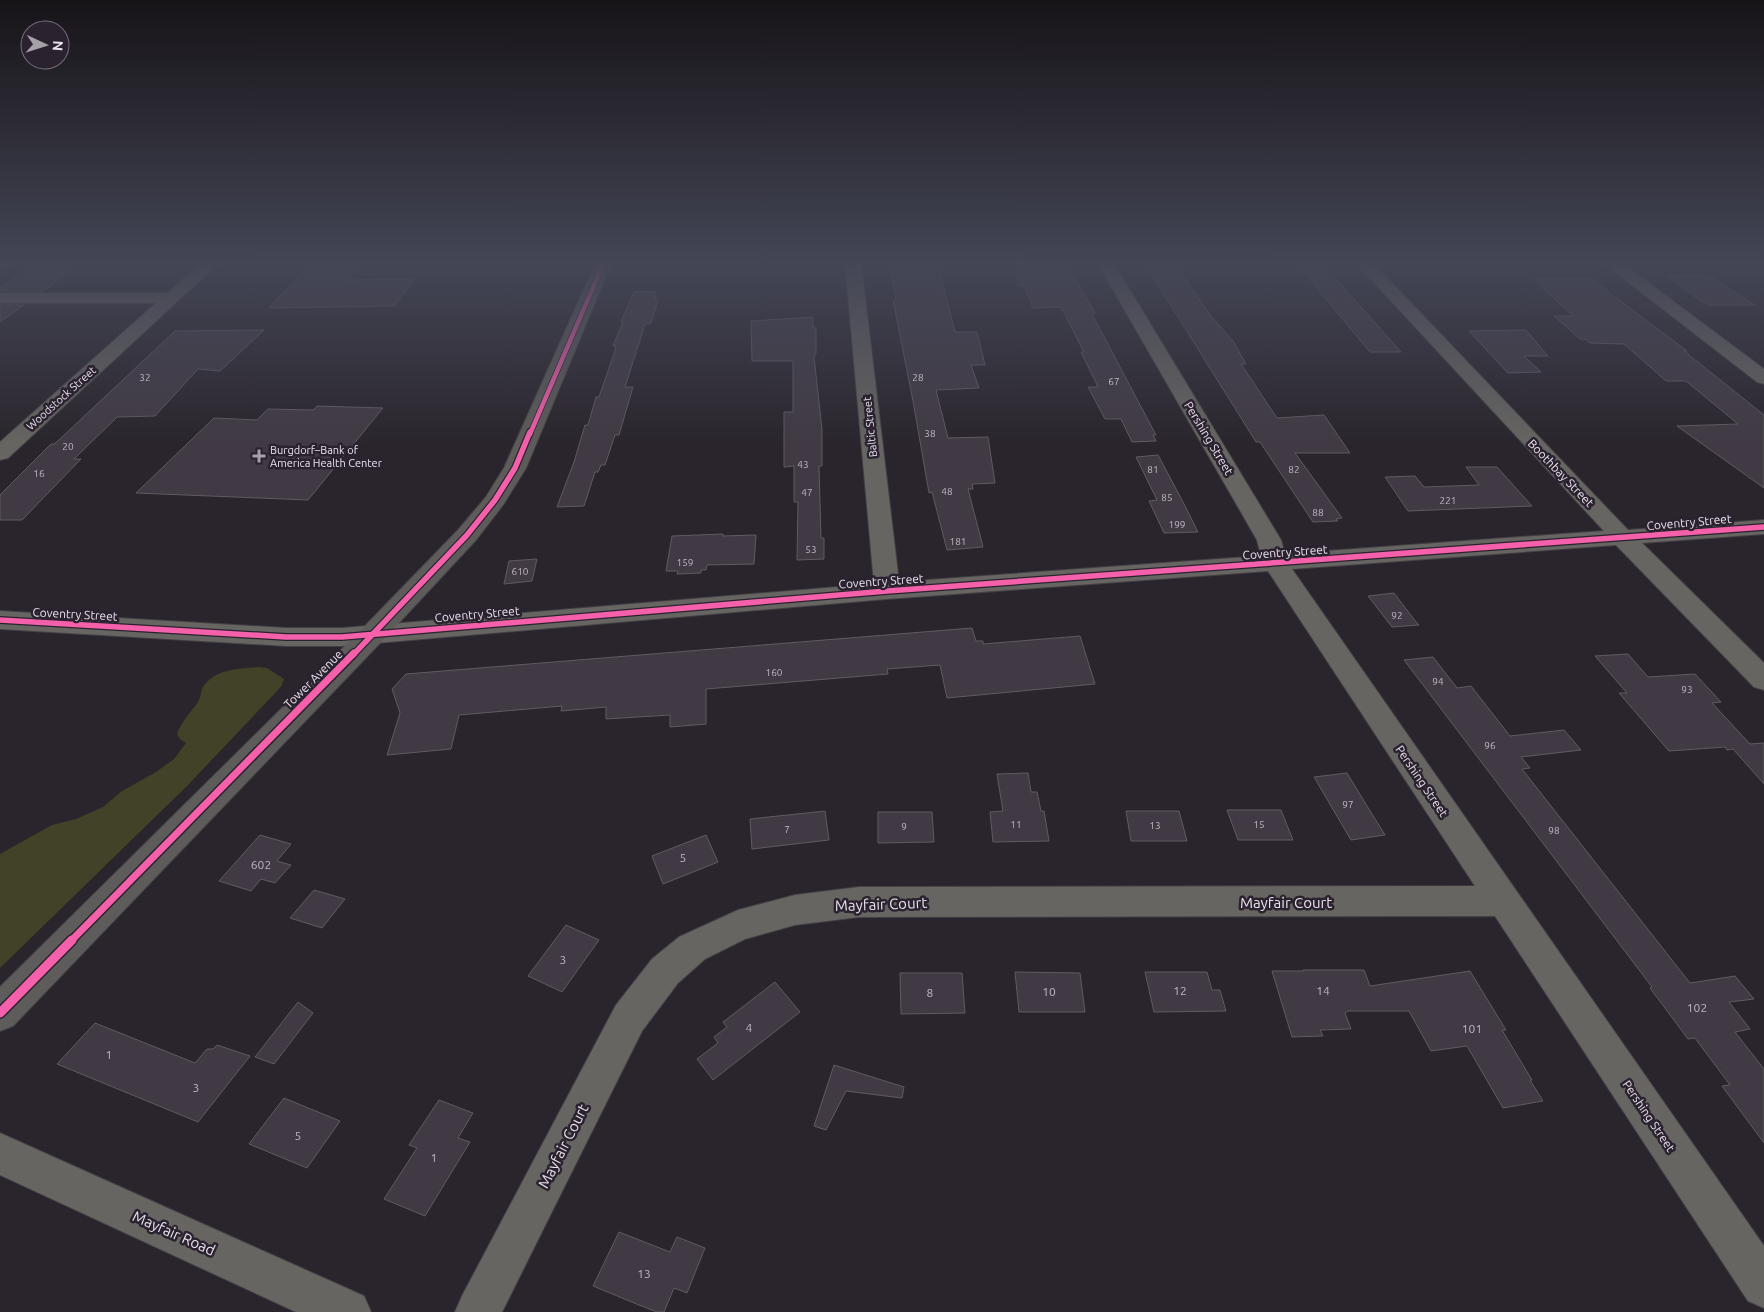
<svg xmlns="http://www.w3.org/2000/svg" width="1764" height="1312" font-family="Ubuntu,sans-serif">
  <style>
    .green { fill: #414227 }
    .building { fill: #413a44; stroke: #5f5b61 }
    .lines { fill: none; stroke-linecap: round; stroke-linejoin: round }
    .minor-casing { stroke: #444046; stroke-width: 2 }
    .major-casing { stroke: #444046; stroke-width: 2 }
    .minor { fill: #666561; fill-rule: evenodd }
    .major { fill: #5d5c5a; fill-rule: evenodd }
    .cycleway-far3-casing { stroke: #2b222f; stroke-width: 6 }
    .cycleway-far2-casing { stroke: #2b222f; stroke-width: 8 }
    .cycleway-far1-casing { stroke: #2b222f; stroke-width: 10 }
    .cycleway-casing { stroke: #2b222f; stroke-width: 12 }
    .cycleway-far3 { stroke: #f560ab; stroke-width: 4.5 }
    .cycleway-far2 { stroke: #f560ab; stroke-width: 5.5 }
    .cycleway-far1 { stroke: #f560ab; stroke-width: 7 }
    .cycleway { stroke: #f560ab; stroke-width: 9 }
    .poi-dot { fill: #a6a0a9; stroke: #2b222f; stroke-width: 2 }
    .labels { text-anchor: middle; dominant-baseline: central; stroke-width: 5; stroke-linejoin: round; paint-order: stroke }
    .number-label { font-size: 10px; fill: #bfb8c2 }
    .far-street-label { font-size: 11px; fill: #e9e2ec; stroke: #2b222f }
    .far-poi-label { font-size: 11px; fill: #e9e2ec; stroke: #2b222f; text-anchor: start }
    .street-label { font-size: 12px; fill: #e9e2ec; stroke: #2b222f }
    .near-number-label { font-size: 12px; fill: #bfb8c2 }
    .near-street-label { font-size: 15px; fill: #e9e2ec; stroke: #2b222f }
  </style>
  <rect width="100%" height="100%" fill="#2a252c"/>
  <path class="green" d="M 259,667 L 267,668 L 284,679 L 282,685 L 277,691 L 187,786 L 0,968 L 0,854 L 52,825 L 76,819 L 103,807 L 122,791 L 156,772 L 174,759 L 186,743 L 180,739 L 177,734 C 182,721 188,715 196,705 C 201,699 200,693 203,687 C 216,668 239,669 259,667 Z"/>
  <g class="building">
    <path d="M 312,262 L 361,262 L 346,280 L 414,279 L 395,306 L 269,308 Z"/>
    <path d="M 1295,262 L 1321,262 L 1401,352 L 1370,352 Z"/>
    <path d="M 1174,263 L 1211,316 L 1233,341 L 1246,364 L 1241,364 L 1277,418 L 1324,415 L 1350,453 L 1295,453 L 1342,518 L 1336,519 L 1338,521 L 1313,522 L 1264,448 L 1260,442 L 1256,442 L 1145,264 Z"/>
    <path d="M 1067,265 L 1095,313 L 1092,314 L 1156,435 L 1153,435 L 1156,441 L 1132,442 L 1121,419 L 1105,419 L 1088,387 L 1098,387 L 1081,352 L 1084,352 L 1061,307 L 1033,308 L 1024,286 L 1018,285 L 1014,266 Z"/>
    <path d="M 939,268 L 955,332 L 977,332 L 985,365 L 971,365 L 979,388 L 936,390 L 948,438 L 988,437 L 995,483 L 972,484 L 973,489 L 968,489 L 983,547 L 947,550 L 932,492 L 929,493 L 913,401 L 893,300 L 896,299 L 891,271 Z"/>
    <path d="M 25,271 L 71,271 L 43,291 L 0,291 L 0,288 Z"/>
    <path d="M 1668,276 L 1709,276 L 1755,305 L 1709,305 L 1702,302 Z"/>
    <path d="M 1590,278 L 1687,351 L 1684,351 L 1764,415 L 1764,488 L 1677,426 L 1738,424 L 1686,381 L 1666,381 L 1624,344 L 1590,343 L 1585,339 L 1580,339 L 1554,316 L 1573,316 L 1533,279 Z"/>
    <path d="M 655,291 L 654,296 L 656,296 L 655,300 L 658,300 L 651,323 L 645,324 L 625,387 L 633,387 L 619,435 L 615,435 L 605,465 L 601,465 L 598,472 L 595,472 L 584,506 L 557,507 L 574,462 L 585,425 L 588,425 L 596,397 L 599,397 L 615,351 L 616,346 L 613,346 L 623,321 L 621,321 L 634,292 Z"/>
    <path d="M 0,305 L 24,305 L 0,322 Z"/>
    <path d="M 813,317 L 813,328 L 816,328 L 816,353 L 814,357 L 822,429 L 822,466 L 819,466 L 821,538 L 824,538 L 824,559 L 797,560 L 798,502 L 794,502 L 794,466 L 784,467 L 784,412 L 793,412 L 793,361 L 752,361 L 751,321 Z"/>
    <path d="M 264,330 L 220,371 L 198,369 L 155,416 L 117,417 L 74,459 L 81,459 L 22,520 L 0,520 L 0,495 L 51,444 L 54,444 L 61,438 L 175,331 Z"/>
    <path d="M 1526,330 L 1548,356 L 1524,356 L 1541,372 L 1508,373 L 1469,331 Z"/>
    <path d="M 317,406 L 383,408 L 308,500 L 136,493 L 214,418 L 257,420 L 268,409 L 313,410 Z"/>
    <path d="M 1158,455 L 1183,502 L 1198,532 L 1164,533 L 1149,501 L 1157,500 L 1136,457 Z"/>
    <path d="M 1466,467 L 1497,467 L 1532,506 L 1408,511 L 1385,477 L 1415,476 L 1424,487 L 1479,485 Z"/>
    <path d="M 723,534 L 723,536 L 756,535 L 754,564 L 707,565 L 706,570 L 701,570 L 701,573 L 677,574 L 678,571 L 666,571 L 672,536 Z"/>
    <path d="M 537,559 L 532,581 L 504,584 L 509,561 Z"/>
    <path d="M 1394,593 L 1416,622 L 1419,625 L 1392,627 L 1368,596 Z"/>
    <path d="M 972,628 L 976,641 L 983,641 L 983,644 L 1080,636 L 1095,684 L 947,698 L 940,665 L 887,669 L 888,674 L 706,689 L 706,724 L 670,727 L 670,715 L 606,719 L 606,707 L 561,711 L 562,706 L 459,715 L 451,749 L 387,755 L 400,713 L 392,689 L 406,674 Z"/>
    <path d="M 1628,654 L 1648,677 L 1695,674 L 1721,702 L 1712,703 L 1750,744 L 1764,743 L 1764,784 L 1733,749 L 1727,750 L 1725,747 L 1669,751 L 1619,693 L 1627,693 L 1595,656 Z"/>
    <path d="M 1433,657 L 1457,688 L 1471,686 L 1510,736 L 1564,730 L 1581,750 L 1521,757 L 1530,768 L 1522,769 L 1690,983 L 1735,976 L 1754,999 L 1729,1002 L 1750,1029 L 1735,1032 L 1764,1069 L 1764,1143 L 1722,1086 L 1730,1085 L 1695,1038 L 1688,1039 L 1650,988 L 1652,987 L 1404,660 Z"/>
    <path d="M 1028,773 L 1031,792 L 1037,792 L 1041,811 L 1044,811 L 1049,841 L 993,842 L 990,812 L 1003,811 L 997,774 Z"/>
    <path d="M 1347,773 L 1367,806 L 1385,835 L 1351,840 L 1314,777 Z"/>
    <path d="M 1227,810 L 1281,810 L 1293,840 L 1238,840 Z"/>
    <path d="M 825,811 L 829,840 L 752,849 L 750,819 Z"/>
    <path d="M 1126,811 L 1179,811 L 1187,841 L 1131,841 Z"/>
    <path d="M 878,812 L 932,812 L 934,842 L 878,843 Z"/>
    <path d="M 260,835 L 291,844 L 277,861 L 291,865 L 275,883 L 261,879 L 251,891 L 219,881 Z"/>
    <path d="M 706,835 L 718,862 L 663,884 L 652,856 Z"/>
    <path d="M 314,890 L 345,899 L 322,928 L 290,918 Z"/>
    <path d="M 566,925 L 599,940 L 562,992 L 528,976 Z"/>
    <path d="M 1303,970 L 1364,970 L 1370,986 L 1470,971 L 1506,1030 L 1502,1030 L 1532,1080 L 1530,1080 L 1543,1101 L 1503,1108 L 1467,1046 L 1431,1051 L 1409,1011 L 1348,1011 L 1345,1013 L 1351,1029 L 1320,1030 L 1323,1036 L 1292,1037 L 1272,971 L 1303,971 Z"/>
    <path d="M 1015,972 L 1080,973 L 1085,1012 L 1019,1012 Z"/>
    <path d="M 1145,972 L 1207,972 L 1212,990 L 1220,990 L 1226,1011 L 1154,1012 Z"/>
    <path d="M 900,973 L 962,973 L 965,1013 L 901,1014 Z"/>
    <path d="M 775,982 L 800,1012 L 713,1080 L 697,1059 L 718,1043 L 714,1037 L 727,1027 L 723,1022 Z"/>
    <path d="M 298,1002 L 313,1013 L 274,1064 L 255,1057 Z"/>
    <path d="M 95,1023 L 195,1063 L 207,1049 L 213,1049 L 217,1045 L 250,1056 L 198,1122 L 57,1064 Z"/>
    <path d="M 834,1065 L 904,1087 L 902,1098 L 846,1091 L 826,1130 L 814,1126 Z"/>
    <path d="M 284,1098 L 340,1121 L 307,1168 L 249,1144 Z"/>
    <path d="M 439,1100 L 473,1113 L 458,1138 L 470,1142 L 425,1216 L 384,1199 L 417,1148 L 409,1145 Z"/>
    <path d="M 619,1232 L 670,1252 L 677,1237 L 705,1248 L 687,1293 L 674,1288 L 664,1312 L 657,1312 L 639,1305 L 593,1286 Z"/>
  </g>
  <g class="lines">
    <g class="minor-casing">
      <g id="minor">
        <path d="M 0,262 L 12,262 L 6,268 L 0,270 Z"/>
        <path d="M 202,262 L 220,262 L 8,458 L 0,460 L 0,442 L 156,303 L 0,303 L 0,293 L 168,293 Z"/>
        <path d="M 845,262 L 861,262 L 899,582 L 1261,556 L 1257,540 L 1097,262 L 1113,262 L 1281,540 L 1285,554 L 1604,531 L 1355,262 L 1372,262 L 1628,530 L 1764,520 L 1764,534 L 1642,543 L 1764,663 L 1764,690 L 1754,687 L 1616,545 L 1292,569 L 1764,1246 L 1764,1308 L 1748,1301 L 1495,916 L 859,917 L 795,925 L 745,939 L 705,959 L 678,983 L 642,1031 L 502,1312 L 455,1312 L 462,1296 L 616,1005 L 652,959 L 679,937 L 738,910 L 795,895 L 859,887 L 1475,886 L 1268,571 L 887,599 L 342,646 L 286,646 L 0,629 L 0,611 L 286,628 L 342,628 L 874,584 Z"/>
        <path d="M 1602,262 L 1621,262 L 1764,369 L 1764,384 L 1757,382 Z"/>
        <path d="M 0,1133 L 364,1296 L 371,1312 L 296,1312 L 0,1175 Z"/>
      </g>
    </g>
    <g class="major-casing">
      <path id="major" d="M 596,262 L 612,262 L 526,468 L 503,505 L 476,540 L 383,640 L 13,1026 L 0,1031 L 0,987 L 363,628 L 458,530 L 486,497 L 504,468 Z"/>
    </g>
    <use href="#minor" class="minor"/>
    <use href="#major" class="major"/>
    <g class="cycleway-far3-casing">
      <path id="cycleway-far3" d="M 530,434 L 604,262"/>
    </g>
    <g class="cycleway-far2-casing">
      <g id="cycleway-far2">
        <path d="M 0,620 L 286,637 L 342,637 L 887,591 L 1764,527"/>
        <path d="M 353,655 L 467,535 L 495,500 L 515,468 L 530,432"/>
      </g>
    </g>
    <g class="cycleway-far1-casing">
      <path id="cycleway-far1" d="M 71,941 L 354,653"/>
    </g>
    <g class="cycleway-casing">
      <path id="cycleway" d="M 0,1013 L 72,940"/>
    </g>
    <use href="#cycleway-far3" class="cycleway-far3"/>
    <use href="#cycleway-far2" class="cycleway-far2"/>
    <use href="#cycleway-far1" class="cycleway-far1"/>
    <use href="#cycleway" class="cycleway"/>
  </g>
  <linearGradient id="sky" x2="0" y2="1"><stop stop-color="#171418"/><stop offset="0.59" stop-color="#444656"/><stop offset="1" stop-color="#444656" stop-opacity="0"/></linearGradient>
  <rect width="1764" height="446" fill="url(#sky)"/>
  <path class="poi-dot" d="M256.5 448.5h5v5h5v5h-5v5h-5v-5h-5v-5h5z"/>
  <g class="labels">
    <g class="number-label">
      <text x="145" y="377">32</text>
      <text x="918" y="377">28</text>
      <text x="1114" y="381">67</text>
      <text x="930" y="433">38</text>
      <text x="68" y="446">20</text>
      <text x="803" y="464">43</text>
      <text x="1153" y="469">81</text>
      <text x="1294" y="469">82</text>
      <text x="39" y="473">16</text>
      <text x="947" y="491">48</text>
      <text x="807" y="492">47</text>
      <text x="1167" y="497">85</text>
      <text x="1448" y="500">221</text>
      <text x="1318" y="512">88</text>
      <text x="1177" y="524">199</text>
      <text x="958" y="541">181</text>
      <text x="811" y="549">53</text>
      <text x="685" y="562">159</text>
      <text x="520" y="571">610</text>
      <text x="1397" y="615">92</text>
      <text x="774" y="672">160</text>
      <text x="1438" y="681">94</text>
      <text x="1687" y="689">93</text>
      <text x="1490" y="745">96</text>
      <text x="1348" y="804">97</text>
      <text x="1016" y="824">11</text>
      <text x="1259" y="824">15</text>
      <text x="1155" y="825">13</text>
      <text x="904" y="826">9</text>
      <text x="787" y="829">7</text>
      <text x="1554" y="830">98</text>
    </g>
    <g class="far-street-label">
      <text transform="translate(61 398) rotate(-42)">Woodstock Street</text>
      <text transform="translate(870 427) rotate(-96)">Baltic Street</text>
    </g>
    <g class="far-poi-label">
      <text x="270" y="450">Burgdorf–Bank of<tspan x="270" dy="13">America Health Center</tspan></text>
    </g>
    <g class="street-label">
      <text transform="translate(1209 438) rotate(59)">Pershing Street</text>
      <text transform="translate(1561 473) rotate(46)">Boothbay Street</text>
      <text transform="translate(1689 522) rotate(-5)">Coventry Street</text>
      <text transform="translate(1285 552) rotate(-4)">Coventry Street</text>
      <text transform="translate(881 581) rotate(-4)">Coventry Street</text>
      <text transform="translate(75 614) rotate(3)">Coventry Street</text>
      <text transform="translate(477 614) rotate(-5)">Coventry Street</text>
      <text transform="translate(313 679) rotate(-45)">Tower Avenue</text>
      <text transform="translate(1422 781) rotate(56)">Pershing Street</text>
      <text transform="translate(1649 1116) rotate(56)">Pershing Street</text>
    </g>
    <g class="near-number-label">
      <text x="683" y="857">5</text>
      <text x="261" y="864">602</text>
      <text x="563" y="959">3</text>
      <text x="1180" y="990">12</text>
      <text x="1323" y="990">14</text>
      <text x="1049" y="991">10</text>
      <text x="930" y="992">8</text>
      <text x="1697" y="1007">102</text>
      <text x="749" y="1027">4</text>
      <text x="1472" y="1028">101</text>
      <text x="109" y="1054">1</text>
      <text x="196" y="1087">3</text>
      <text x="298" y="1135">5</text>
      <text x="434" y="1157">1</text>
      <text x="644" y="1273">13</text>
    </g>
    <g class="near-street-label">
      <text x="1286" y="902">Mayfair Court</text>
      <text transform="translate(881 904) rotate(-2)">Mayfair Court</text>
      <text transform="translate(563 1146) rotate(-63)">Mayfair Court</text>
      <text transform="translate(174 1233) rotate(24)">Mayfair Road</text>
    </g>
  </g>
  <g transform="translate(45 45) rotate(94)"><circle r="24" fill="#2b222f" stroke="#776f7b"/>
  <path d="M0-4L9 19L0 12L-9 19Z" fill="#a6a0a9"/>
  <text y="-8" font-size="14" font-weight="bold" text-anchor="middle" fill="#e9e2ec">N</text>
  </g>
</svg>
